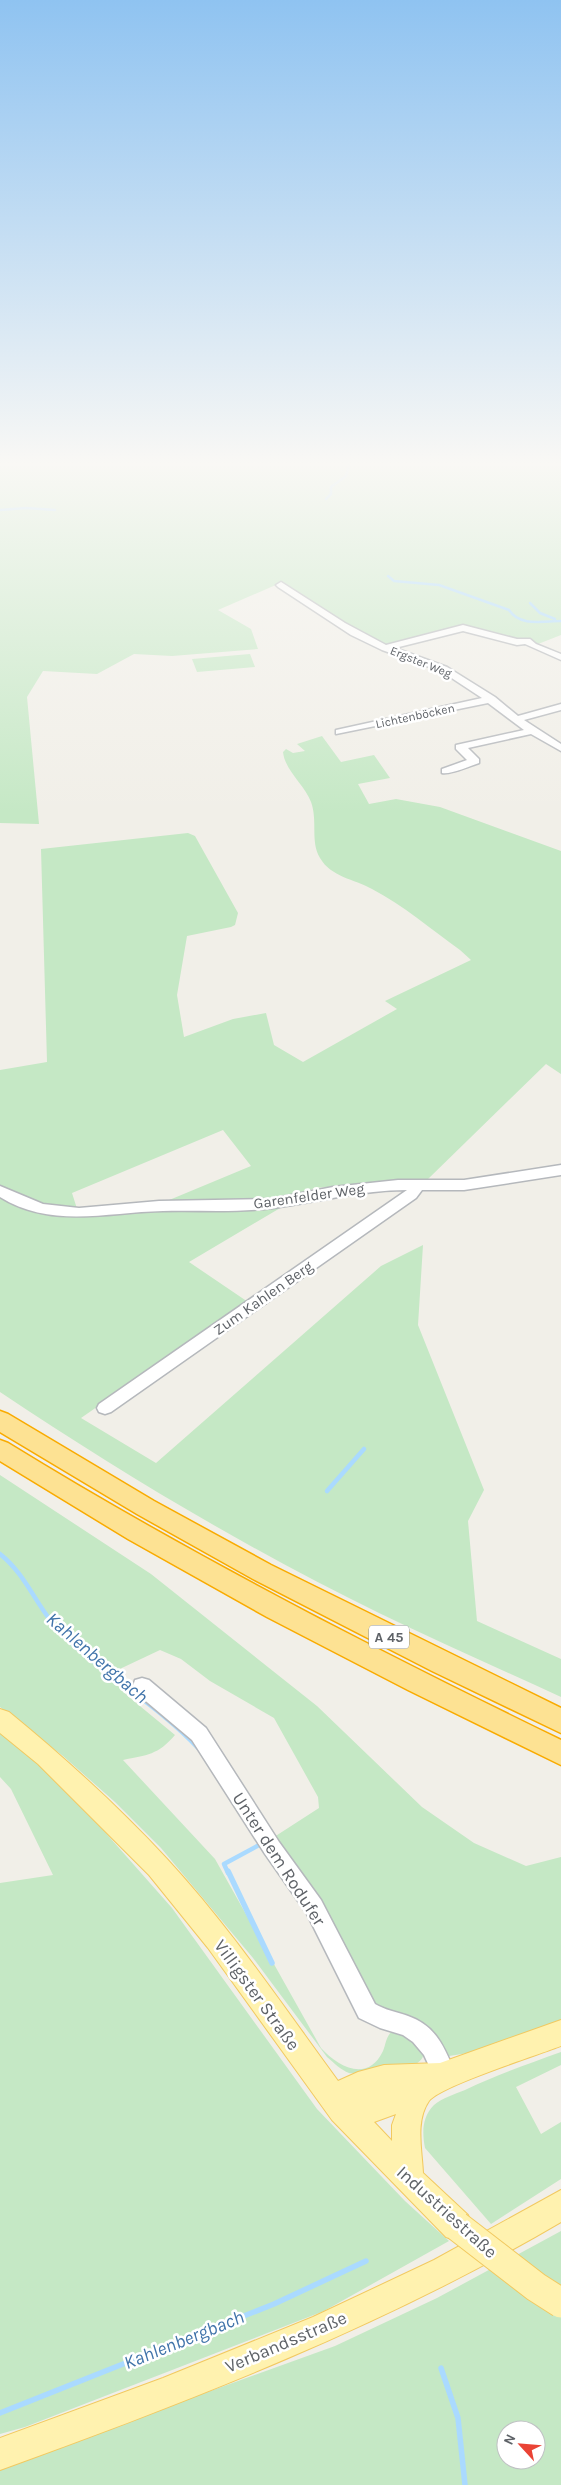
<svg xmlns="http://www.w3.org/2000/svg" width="561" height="2485" font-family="Karla,sans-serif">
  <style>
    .green { fill: #c5e8c5; fill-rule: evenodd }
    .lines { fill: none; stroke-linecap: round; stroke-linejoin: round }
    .stream-far2 { stroke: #aadaff; stroke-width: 2.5 }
    .stream-far1 { stroke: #aadaff; stroke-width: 4.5 }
    .stream { stroke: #aadaff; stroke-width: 5.5 }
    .minor-casing { stroke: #b5b8bc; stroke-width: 3 }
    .major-casing { stroke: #f2c960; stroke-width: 2 }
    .highway-casing { stroke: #f9ab00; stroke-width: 3 }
    .minor { fill: #fff; fill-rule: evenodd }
    .major { fill: #fff2af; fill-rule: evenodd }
    .highway { fill: #fde293; fill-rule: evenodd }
    .major-bridge-casing { stroke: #f2c960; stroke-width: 31; stroke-linecap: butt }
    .major-bridge { stroke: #fff2af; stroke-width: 29 }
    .labels { text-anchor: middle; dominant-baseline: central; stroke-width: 5; stroke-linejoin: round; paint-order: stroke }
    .far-street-label { font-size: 12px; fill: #5f6368; stroke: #fff }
    .shield { fill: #fff; stroke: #8f9295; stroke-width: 1 }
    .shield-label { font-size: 14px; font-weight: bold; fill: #5f6368 }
    .street-label { font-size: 15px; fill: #5f6368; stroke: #fff }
    .near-street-label { font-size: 18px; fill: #5f6368; stroke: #fff }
    .near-water-label { font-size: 19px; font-style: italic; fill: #4174aa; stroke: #fff }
  </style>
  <rect width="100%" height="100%" fill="#f1efe8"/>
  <g class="green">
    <path d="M 0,465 L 561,465 L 561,635 L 533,646 L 527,641 L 517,642 L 469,628 L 385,648 L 278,584 L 218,610 L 251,629 L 258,649 L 172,656 L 134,654 L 97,674 L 43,671 L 27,697 L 39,824 L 0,823 Z"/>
    <path d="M 250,654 L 255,667 L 197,672 L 192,659 Z"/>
    <path d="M 322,736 L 341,762 L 374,755 L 390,778 L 358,784 L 369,804 L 396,799 L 440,807 L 561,851 L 561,1074 L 546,1064 L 427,1180 L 314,1188 L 189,1262 L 248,1302 L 81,1418 L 156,1463 L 381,1266 L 423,1245 L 418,1325 L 484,1490 L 468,1521 L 477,1621 L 561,1659 L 561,1697 C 500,1669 439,1642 379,1613 C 248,1549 121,1473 0,1392 L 0,1070 L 47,1062 L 41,849 L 188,833 L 195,836 L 238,913 L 235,925 L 231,927 L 187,936 L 177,995 L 184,1037 L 233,1019 L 266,1013 L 274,1045 L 303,1062 L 397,1009 L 385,1001 L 471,960 L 460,950 C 432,930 403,905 372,889 C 354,879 331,877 320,858 C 310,841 318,821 311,802 C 305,785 285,771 283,752 L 286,749 L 293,753 L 305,751 L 297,744 ZM 223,1130 L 251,1166 L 150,1208 L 79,1215 L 72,1193 Z"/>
    <path d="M 0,1475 L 151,1574 L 317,1706 L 422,1807 L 474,1843 L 526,1866 L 561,1857 L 561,2023 L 475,2052 L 449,2056 C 435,2050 436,2038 426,2029 C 411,2016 387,2022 370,2009 L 319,1906 L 299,1875 L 271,1839 L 319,1808 L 318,1797 L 274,1718 L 210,1681 L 181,1659 L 160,1650 L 107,1675 L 129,1697 L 175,1735 C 158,1755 147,1755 123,1760 L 215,1859 L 321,2048 C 338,2067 368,2083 383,2051 C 386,2044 386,2035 393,2031 C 405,2025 424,2039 424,2051 C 424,2058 420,2062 414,2065 C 406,2068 357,2075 349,2073 C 341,2070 334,2063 327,2057 L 253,1958 L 161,1848 L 115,1802 L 63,1756 L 0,1707 Z"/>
    <path d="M 0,1730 L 26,1752 L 104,1831 L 172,1908 L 317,2109 L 405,2201 L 449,2241 L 324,2311 L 25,2427 L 0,2434 L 0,1883 L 53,1875 L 11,1789 L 0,1777 Z"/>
    <path d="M 561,2052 L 561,2065 L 516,2087 L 541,2134 L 561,2122 L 561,2179 L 491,2224 L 425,2148 C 422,2132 422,2117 434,2105 C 442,2098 455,2094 465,2090 C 496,2075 528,2064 561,2052 Z"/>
    <path d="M 561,2231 L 561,2485 L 0,2485 L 0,2467 L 335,2346 L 437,2298 ZM 506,2430 L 536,2430 L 536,2460 L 506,2460 Z"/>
  </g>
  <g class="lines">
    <g class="stream-far2">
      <path d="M 326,499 L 331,494 L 331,487 L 346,476 L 349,465"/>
      <path d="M 0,510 L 26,508 L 55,510"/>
      <path d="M 388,576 L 394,581 L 439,585 L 509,610 C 520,627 543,621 561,621"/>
      <path d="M 530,603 L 540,613 L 555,619"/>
    </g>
    <g class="stream-far1">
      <path d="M 327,1491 L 364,1449"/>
      <path d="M 0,1554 C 28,1576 38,1611 63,1635 C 105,1676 158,1705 198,1748"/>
      <path d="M 228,1873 L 224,1864 L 261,1844"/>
    </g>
    <g class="stream">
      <path d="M 228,1871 L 272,1963"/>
      <path d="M 441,2368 L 458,2418 L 465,2485"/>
      <path d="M 0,2413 L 274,2304 L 366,2261"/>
    </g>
    <g class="minor-casing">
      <g id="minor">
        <path d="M 281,582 L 345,623 L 386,645 L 463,625 L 517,639 L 530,639 L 536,644 L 561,654 L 561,660 L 525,644 L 517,645 L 463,631 L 395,648 L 447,667 L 495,697 L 518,716 L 561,704 L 561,710 L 524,720 L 561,744 L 561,751 L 531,734 L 468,748 L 479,759 L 479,763 C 470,766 450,775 442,773 L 442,769 L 467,760 L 456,749 L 456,745 L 524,730 L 488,703 L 336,734 L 336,730 L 482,698 L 441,671 L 382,650 L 351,635 L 278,587 L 276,585 Z"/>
        <path d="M 561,1165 L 561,1175 L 464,1190 L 422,1190 L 416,1198 L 111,1412 L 105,1414 L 99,1412 L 97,1408 L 99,1404 L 407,1190 C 362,1190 317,1202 273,1208 C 238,1213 198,1210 163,1211 C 108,1212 51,1229 0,1197 L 0,1186 L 43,1204 L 79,1208 L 159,1201 L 271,1199 L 333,1187 L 398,1180 L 464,1180 Z"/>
        <path d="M 142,1678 L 149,1680 L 206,1728 L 279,1842 L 321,1900 L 375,2004 C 385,2010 397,2012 408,2016 C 437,2026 445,2049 456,2075 L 453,2083 L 445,2086 L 437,2083 L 424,2055 L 413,2042 L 403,2035 L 380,2028 L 359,2018 L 307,1914 L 265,1854 L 192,1740 L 135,1692 L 133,1686 L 135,1680 Z"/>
      </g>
    </g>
    <g class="major-casing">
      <g id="major">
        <path d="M 0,1709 L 9,1712 C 64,1757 118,1806 167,1859 C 230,1927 283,2006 338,2081 L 358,2072 L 384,2065 L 440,2063 L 561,2020 L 561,2046 C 538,2055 440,2086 429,2101 C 415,2121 422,2150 423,2173 L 468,2215 L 472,2226 L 468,2237 L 457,2241 L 446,2237 L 332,2120 L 208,1948 L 149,1875 L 38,1764 L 0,1733 ZM 396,2114 L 392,2125 L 392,2141 L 374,2122 Z"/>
        <path d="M 561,2190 L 561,2222 C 384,2326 193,2400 0,2470 L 0,2438 L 163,2378 L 313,2317 L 434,2260 Z"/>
      </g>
    </g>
    <g class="highway-casing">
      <g id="highway">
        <path d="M 0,1411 L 8,1414 L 154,1501 L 271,1565 L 561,1708 L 561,1733 L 432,1671 L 253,1579 L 137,1514 L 0,1432 Z"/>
        <path d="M 0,1440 L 8,1443 C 187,1553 372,1648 561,1740 L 561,1765 L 408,1690 L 267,1617 L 128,1539 L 0,1461 Z"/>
      </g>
    </g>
    <use href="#minor" class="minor"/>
    <use href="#major" class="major"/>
    <use href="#highway" class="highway"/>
    <g class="major-bridge-casing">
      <path id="major-bridge" d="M 457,2226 L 536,2287 L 561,2303"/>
    </g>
    <use href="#major-bridge" class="major-bridge"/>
  </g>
  <linearGradient id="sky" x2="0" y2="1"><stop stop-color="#8fc3f1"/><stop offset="0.57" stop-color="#f9f8f5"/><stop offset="1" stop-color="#f9f8f5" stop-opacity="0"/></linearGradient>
  <rect width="561" height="813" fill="url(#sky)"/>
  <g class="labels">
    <g class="far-street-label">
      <text transform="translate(421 662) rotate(22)">Ergster Weg</text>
      <text transform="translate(415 716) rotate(-12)">Lichtenböcken</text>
    </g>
    <rect class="shield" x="369" y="1625.5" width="40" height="23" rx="4"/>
    <g class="shield-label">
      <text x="389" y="1637">A 45</text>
    </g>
    <g class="street-label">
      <text transform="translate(309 1196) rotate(-8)">Garenfelder Weg</text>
      <text transform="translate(263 1298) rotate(-35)">Zum Kahlen Berg</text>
    </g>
    <g class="near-street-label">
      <text transform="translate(279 1859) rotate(57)">Unter dem Rodufer</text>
      <text transform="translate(257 1995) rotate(54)">Villigster Straße</text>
      <text transform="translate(447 2212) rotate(42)">Industriestraße</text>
      <text transform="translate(286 2342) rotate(-23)">Verbandsstraße</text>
    </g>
    <g class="near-water-label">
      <text transform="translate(97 1658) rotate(41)">Kahlenbergbach</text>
      <text transform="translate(184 2340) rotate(-22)">Kahlenbergbach</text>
    </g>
  </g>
  <g transform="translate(521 2445) rotate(296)"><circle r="24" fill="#ffffff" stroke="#bfc1c3"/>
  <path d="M0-4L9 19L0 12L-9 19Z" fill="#ea4335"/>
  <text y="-8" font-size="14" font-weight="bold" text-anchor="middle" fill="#5f6368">N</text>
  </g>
</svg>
